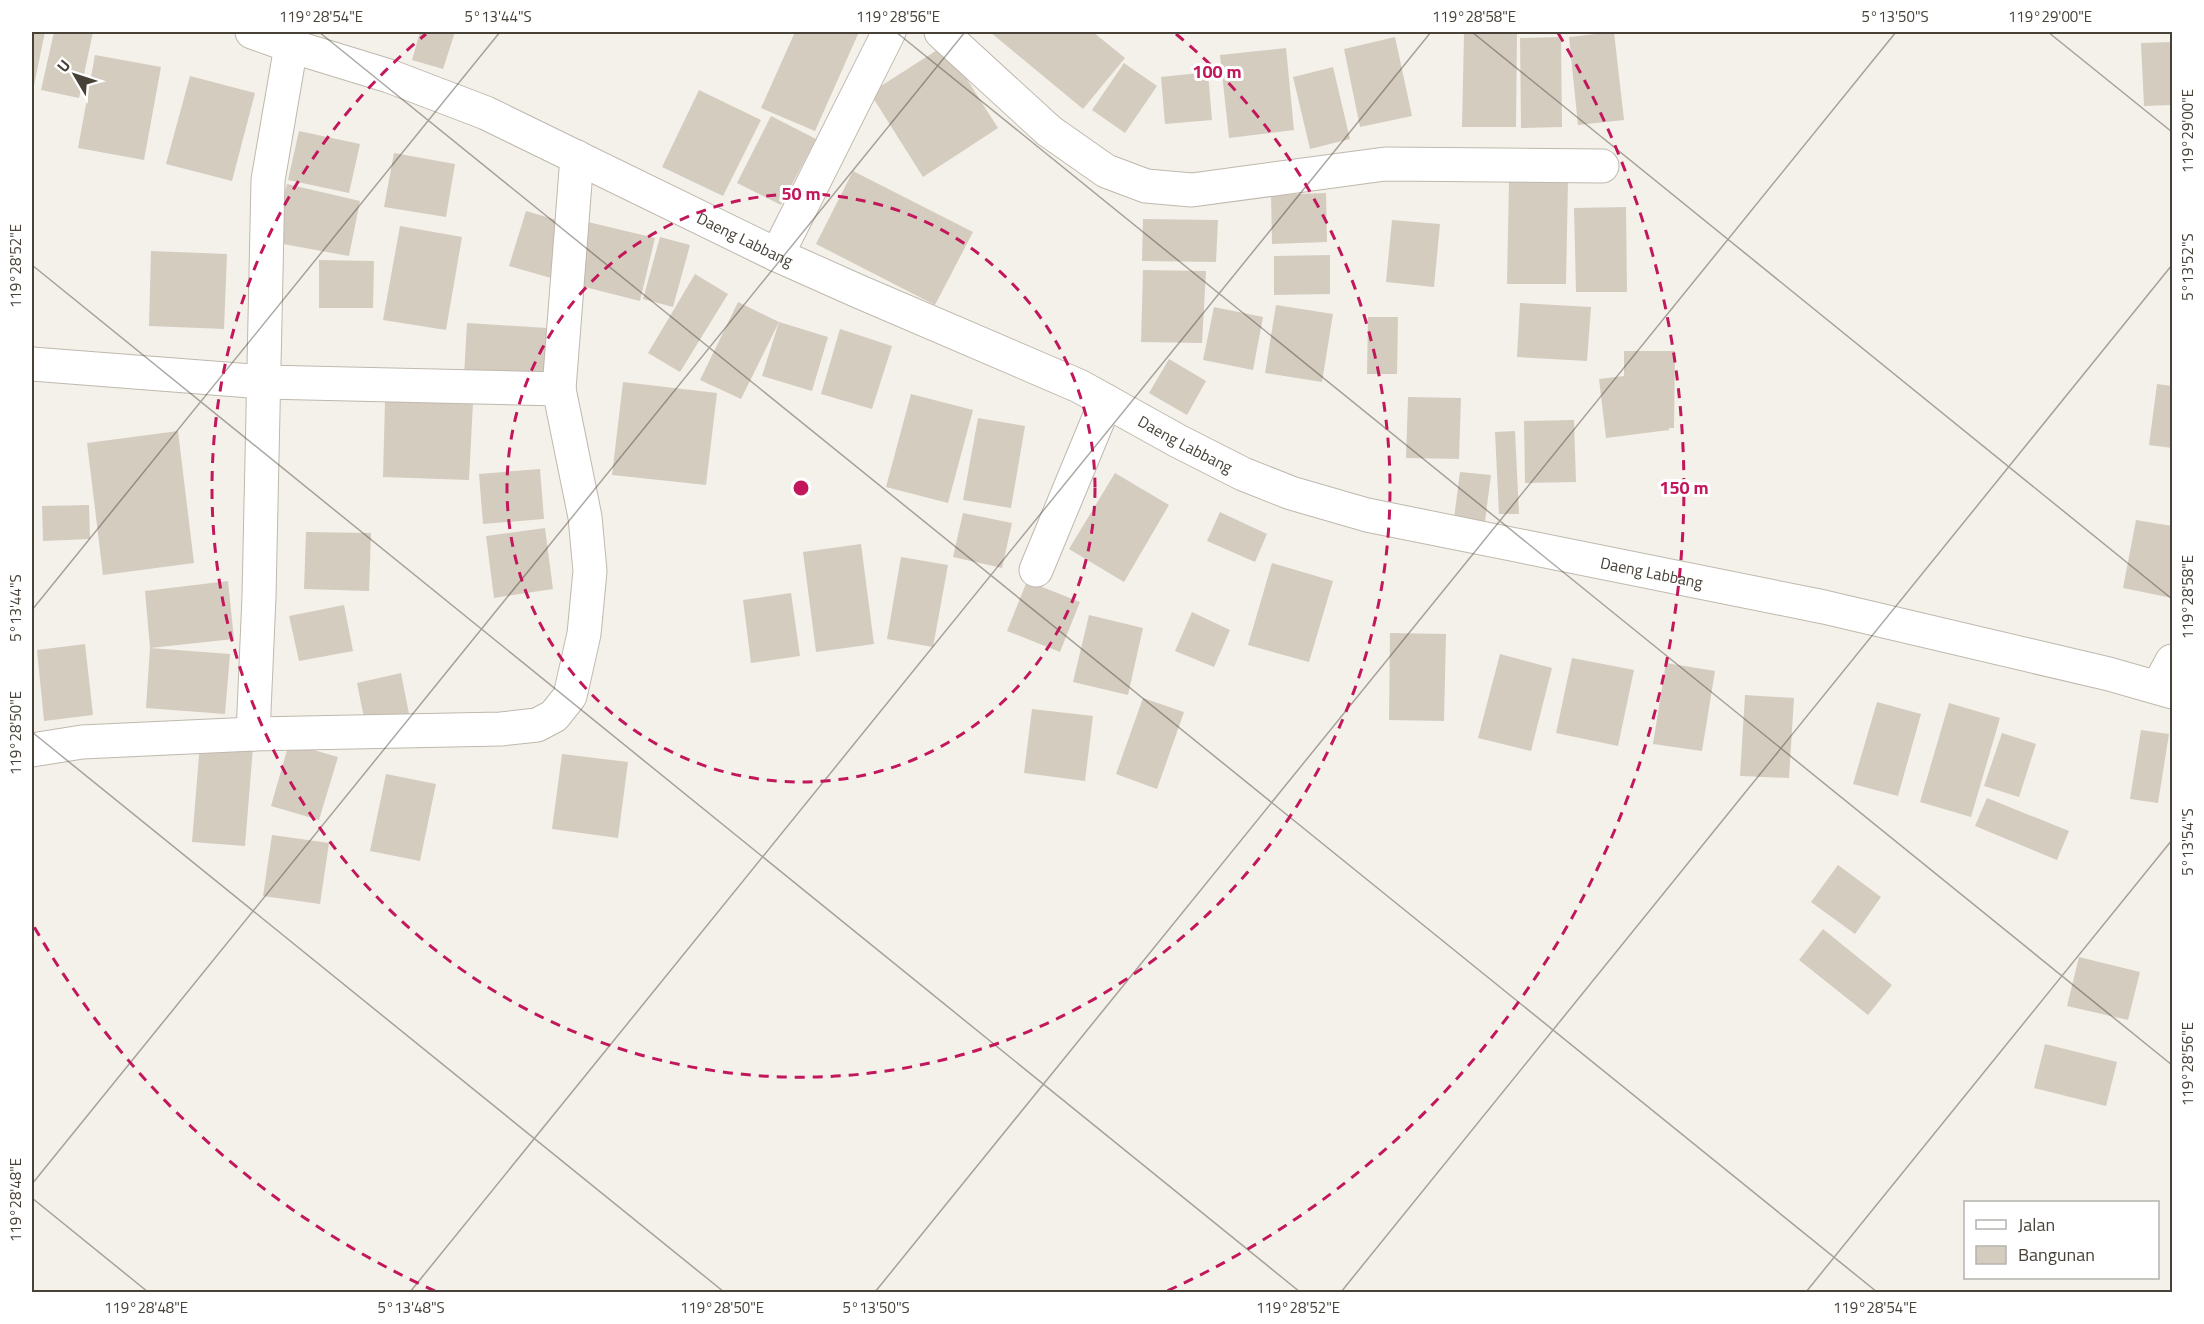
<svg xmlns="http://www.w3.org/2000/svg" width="2204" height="1324" font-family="'Titillium Web',sans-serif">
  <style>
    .building { fill: #d5ccc0 }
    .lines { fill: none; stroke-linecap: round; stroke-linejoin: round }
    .street-casing { stroke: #bfb8ad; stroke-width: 35 }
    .street { stroke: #fff; stroke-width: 33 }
    .ticks { fill: none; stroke: #474138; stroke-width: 1.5; stroke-opacity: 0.45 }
    .ring { fill: none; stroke: #c2185b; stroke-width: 3; stroke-dasharray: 10 8 }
    .labels { text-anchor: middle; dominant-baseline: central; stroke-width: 6; stroke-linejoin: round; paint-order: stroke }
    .street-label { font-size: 16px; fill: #474138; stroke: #fff }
    .centre { fill: #c2185b; stroke: #fff; stroke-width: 3 }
    .ring-label { font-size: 18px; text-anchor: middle; font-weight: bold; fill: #c2185b; stroke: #fff; stroke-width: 6; stroke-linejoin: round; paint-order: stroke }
    .neatline { fill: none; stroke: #474138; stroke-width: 2 }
    .ticks-label { font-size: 15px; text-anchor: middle; fill: #474138 }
  </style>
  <rect width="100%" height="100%" fill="#f4f1ea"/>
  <g class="building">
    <path d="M 32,32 L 45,32 L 33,90 L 32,90 Z"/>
    <path d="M 54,32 L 93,32 L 79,98 L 41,90 Z"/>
    <path d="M 420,32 L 455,32 L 443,69 L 412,60 Z"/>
    <path d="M 795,32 L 859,32 L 815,131 L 761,108 Z"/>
    <path d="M 990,32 L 1093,32 L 1125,58 L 1083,109 Z"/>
    <path d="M 1614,32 L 1624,120 L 1578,125 L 1569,37 Z"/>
    <path d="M 1464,33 L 1517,33 L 1516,127 L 1462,127 Z"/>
    <path d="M 1395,37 L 1412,116 L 1360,127 L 1344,49 Z"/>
    <path d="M 1561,37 L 1562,127 L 1521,128 L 1520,38 Z"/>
    <path d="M 2172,42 L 2172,105 L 2144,106 L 2141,43 Z"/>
    <path d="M 945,45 L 998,128 L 923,177 L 870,93 Z"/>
    <path d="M 1286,48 L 1294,130 L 1229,138 L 1220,55 Z"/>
    <path d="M 95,55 L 161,67 L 144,160 L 78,148 Z"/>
    <path d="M 1124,63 L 1157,86 L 1125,133 L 1092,110 Z"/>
    <path d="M 1333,67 L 1350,139 L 1310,149 L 1293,77 Z"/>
    <path d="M 1208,72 L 1212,120 L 1165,124 L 1161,77 Z"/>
    <path d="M 190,76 L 255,93 L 232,181 L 166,164 Z"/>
    <path d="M 699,90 L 761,120 L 723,196 L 662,167 Z"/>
    <path d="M 771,116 L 816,139 L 781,205 L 737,183 Z"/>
    <path d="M 299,131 L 360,144 L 349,193 L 288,180 Z"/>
    <path d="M 394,153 L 455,164 L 446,217 L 384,207 Z"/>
    <path d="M 853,171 L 973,232 L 935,305 L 816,244 Z"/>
    <path d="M 1509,180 L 1568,181 L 1566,284 L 1507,284 Z"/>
    <path d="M 287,184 L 360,201 L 349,256 L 272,242 Z"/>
    <path d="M 1326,193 L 1327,242 L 1272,244 L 1271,195 Z"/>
    <path d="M 1626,207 L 1627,292 L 1576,292 L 1574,208 Z"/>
    <path d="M 526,211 L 567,223 L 551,278 L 509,266 Z"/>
    <path d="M 1143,219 L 1218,220 L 1216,262 L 1142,261 Z"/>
    <path d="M 1392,220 L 1440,224 L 1434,287 L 1386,282 Z"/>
    <path d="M 588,222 L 655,238 L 640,301 L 573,284 Z"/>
    <path d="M 400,226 L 462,237 L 446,330 L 383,320 Z"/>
    <path d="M 660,237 L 690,245 L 673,307 L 643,299 Z"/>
    <path d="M 151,251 L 227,254 L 224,329 L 149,326 Z"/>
    <path d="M 1330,255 L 1330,294 L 1274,295 L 1274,256 Z"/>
    <path d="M 319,260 L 374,261 L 373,308 L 319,308 Z"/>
    <path d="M 1143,270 L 1206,271 L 1202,343 L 1141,342 Z"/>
    <path d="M 695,274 L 728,294 L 680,372 L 648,353 Z"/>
    <path d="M 738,302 L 779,322 L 828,337 L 812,391 L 762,376 L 779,322 L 741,399 L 700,380 Z"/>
    <path d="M 1520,303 L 1591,307 L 1587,361 L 1517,357 Z"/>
    <path d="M 1276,305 L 1333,314 L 1322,382 L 1265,373 Z"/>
    <path d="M 1214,307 L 1263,317 L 1253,370 L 1203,360 Z"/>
    <path d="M 1368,317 L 1398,317 L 1397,374 L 1367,374 Z"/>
    <path d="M 467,323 L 547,328 L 544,381 L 464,376 Z"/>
    <path d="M 840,329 L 892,346 L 872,409 L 821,394 Z"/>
    <path d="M 1624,351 L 1675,351 L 1674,428 L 1669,428 L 1669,430 L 1606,438 L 1599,379 L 1624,376 Z"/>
    <path d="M 1169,359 L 1206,381 L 1187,415 L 1149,393 Z"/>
    <path d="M 623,382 L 717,393 L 706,485 L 612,475 Z"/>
    <path d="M 2157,384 L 2172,386 L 2172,448 L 2149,445 Z"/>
    <path d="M 911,394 L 973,410 L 948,503 L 886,487 Z"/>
    <path d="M 1408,397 L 1461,398 L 1459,459 L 1406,458 Z"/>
    <path d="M 385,400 L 473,402 L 469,480 L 383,477 Z"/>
    <path d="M 978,418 L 1025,426 L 1011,508 L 963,500 Z"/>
    <path d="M 1574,420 L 1576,482 L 1525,483 L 1524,421 Z"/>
    <path d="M 178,431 L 194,563 L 103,575 L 87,443 Z"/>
    <path d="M 1515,431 L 1519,514 L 1499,514 L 1495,432 Z"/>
    <path d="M 540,469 L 544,519 L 483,524 L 479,474 Z"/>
    <path d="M 1460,472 L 1491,475 L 1484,529 L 1453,526 Z"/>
    <path d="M 1115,473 L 1169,505 L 1124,582 L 1069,549 Z"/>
    <path d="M 89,505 L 90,539 L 43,541 L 42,506 Z"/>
    <path d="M 1220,512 L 1267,534 L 1255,562 L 1207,541 Z"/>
    <path d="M 963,513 L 1012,523 L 1002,568 L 953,557 Z"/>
    <path d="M 2136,520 L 2172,526 L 2172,598 L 2123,588 Z"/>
    <path d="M 545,528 L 553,589 L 494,598 L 486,536 Z"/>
    <path d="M 306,532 L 371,533 L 369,591 L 304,589 Z"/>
    <path d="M 861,544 L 874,644 L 816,652 L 803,552 Z"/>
    <path d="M 901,557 L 948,565 L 933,647 L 887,639 Z"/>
    <path d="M 1272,563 L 1333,581 L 1309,662 L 1248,645 Z"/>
    <path d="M 228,581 L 234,639 L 150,648 L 145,591 Z"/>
    <path d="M 1027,581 L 1080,602 L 1060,652 L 1007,631 Z"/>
    <path d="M 791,593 L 800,656 L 751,663 L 743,600 Z"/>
    <path d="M 344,605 L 353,651 L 299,661 L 289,616 Z"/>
    <path d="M 1192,612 L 1230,630 L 1214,667 L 1175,651 Z"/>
    <path d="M 1089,615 L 1143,628 L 1128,695 L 1073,682 Z"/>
    <path d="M 1390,633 L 1446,634 L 1444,721 L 1389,720 Z"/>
    <path d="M 85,644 L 93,715 L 44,721 L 37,650 Z"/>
    <path d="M 150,648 L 230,654 L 225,714 L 146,708 Z"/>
    <path d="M 1500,654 L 1552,668 L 1531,751 L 1478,738 Z"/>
    <path d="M 1572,658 L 1634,670 L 1618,746 L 1556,733 Z"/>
    <path d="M 1666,663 L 1715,671 L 1702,751 L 1653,744 Z"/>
    <path d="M 401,673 L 409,714 L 365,723 L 357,683 Z"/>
    <path d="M 1745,695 L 1794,698 L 1789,778 L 1740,776 Z"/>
    <path d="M 1143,698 L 1184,712 L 1157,789 L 1116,774 Z"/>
    <path d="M 1877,702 L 1921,714 L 1898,796 L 1853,784 Z"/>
    <path d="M 1949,703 L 2000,718 L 1971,817 L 1920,802 Z"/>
    <path d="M 1032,709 L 1093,716 L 1085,781 L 1024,773 Z"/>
    <path d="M 2141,730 L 2169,734 L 2158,803 L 2130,799 Z"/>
    <path d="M 2002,733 L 2036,744 L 2019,797 L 1984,786 Z"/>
    <path d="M 200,743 L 253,747 L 245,846 L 192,842 Z"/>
    <path d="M 289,743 L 338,757 L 319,820 L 271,806 Z"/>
    <path d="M 562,754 L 628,762 L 618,838 L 552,829 Z"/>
    <path d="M 386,774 L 436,784 L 420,861 L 370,851 Z"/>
    <path d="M 1987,798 L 2069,831 L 2057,860 L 1975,826 Z"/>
    <path d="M 272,835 L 329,843 L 320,904 L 263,896 Z"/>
    <path d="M 1838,865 L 1881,897 L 1855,934 L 1811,902 Z"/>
    <path d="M 1823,929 L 1892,985 L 1868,1015 L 1799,960 Z"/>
    <path d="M 2079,957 L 2140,972 L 2128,1020 L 2067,1006 Z"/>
    <path d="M 2045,1044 L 2117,1062 L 2106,1106 L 2034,1088 Z"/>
  </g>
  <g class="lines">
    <g class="street-casing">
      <g id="street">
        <path id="s1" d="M 252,32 L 291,46 L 389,76 L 486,113 L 777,255 L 860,292 L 1079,386 L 1178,441 L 1243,474 L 1291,493 L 1367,515 L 1824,607 L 2109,674 L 2172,692"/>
        <path d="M 941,32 L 1049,131 L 1106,171 L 1146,186 L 1192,190 L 1385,164 L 1602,166"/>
        <path d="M 777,255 L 889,32"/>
        <path d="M 32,364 L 264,382 L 559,389 L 585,517 L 590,571 L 584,634 L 570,696 L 554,716 L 537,725 L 501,729 L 253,734 L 82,742 L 32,750"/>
        <path d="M 559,389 L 577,157"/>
        <path d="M 1036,570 L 1106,401"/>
        <path d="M 2158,687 L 2172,661"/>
        <path d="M 253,734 L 259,597 L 268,180 L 291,46"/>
      </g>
    </g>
    <use href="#street" class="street"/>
  </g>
  <path class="ticks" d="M 319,32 L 1877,1292M 896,32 L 2172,1065M 1472,32 L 2172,599M 2048,32 L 2172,132M 32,35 L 34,32M 32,265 L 1300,1292M 32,610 L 500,32M 32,732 L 724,1292M 32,1184 L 965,32M 32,1198 L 148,1292M 410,1292 L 1431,32M 875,1292 L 1896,32M 1341,1292 L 2172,265M 1806,1292 L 2172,840"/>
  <g class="ring">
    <circle cx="801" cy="488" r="294"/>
    <path d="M1176 34A589 589 0 1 1 426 34"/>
    <path d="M435 1291A883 883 0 0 1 32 923M1558 33A883 883 0 0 1 1167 1291"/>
  </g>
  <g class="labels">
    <g class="street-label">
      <text stroke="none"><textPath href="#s1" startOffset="536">Daeng Labbang</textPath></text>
      <text stroke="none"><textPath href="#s1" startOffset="1022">Daeng Labbang</textPath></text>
      <text stroke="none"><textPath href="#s1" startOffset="1508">Daeng Labbang</textPath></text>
    </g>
  </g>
  <circle cx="801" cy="488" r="9" class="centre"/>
  <g class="ring-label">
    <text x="1217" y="78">100 m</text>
    <text x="801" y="200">50 m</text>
    <text x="1684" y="494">150 m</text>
  </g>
  <rect width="2204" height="1324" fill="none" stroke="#ffffff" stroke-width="66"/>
  <rect x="1964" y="1201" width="195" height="78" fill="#ffffff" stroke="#b5b3af" stroke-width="1.5"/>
  <rect x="1976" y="1220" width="30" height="9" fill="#ffffff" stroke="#b5b3af" stroke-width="1.5"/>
  <text x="2018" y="1231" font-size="18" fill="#474138">Jalan</text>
  <rect x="1976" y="1246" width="30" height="18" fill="#d5ccc0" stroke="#b5b3af" stroke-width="1.5"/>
  <text x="2018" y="1261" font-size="18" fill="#474138">Bangunan</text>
  <g transform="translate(75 75) rotate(309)" stroke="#ffffff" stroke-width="4.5" paint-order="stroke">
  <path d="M0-4.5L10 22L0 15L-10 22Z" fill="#474138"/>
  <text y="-9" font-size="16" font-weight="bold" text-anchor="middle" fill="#474138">U</text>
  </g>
  <rect x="33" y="33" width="2138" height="1258" class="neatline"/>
  <g class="ticks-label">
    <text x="321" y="22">119°28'54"E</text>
    <text x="498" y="22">5°13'44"S</text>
    <text x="898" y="22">119°28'56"E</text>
    <text x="1474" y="22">119°28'58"E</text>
    <text x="1895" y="22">5°13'50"S</text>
    <text x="2050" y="22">119°29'00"E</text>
    <text transform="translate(2188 131) rotate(-90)" y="5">119°29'00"E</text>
    <text transform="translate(16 266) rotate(-90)" y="5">119°28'52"E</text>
    <text transform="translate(2188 267) rotate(-90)" y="5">5°13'52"S</text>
    <text transform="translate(2188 597) rotate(-90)" y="5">119°28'58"E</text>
    <text transform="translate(16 608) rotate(-90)" y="5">5°13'44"S</text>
    <text transform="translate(16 733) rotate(-90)" y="5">119°28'50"E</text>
    <text transform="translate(2188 842) rotate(-90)" y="5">5°13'54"S</text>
    <text transform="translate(2188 1064) rotate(-90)" y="5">119°28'56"E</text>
    <text transform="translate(16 1200) rotate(-90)" y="5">119°28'48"E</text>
    <text x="146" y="1313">119°28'48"E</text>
    <text x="411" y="1313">5°13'48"S</text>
    <text x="722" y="1313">119°28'50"E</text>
    <text x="876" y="1313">5°13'50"S</text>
    <text x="1298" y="1313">119°28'52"E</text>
    <text x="1875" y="1313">119°28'54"E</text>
  </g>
</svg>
